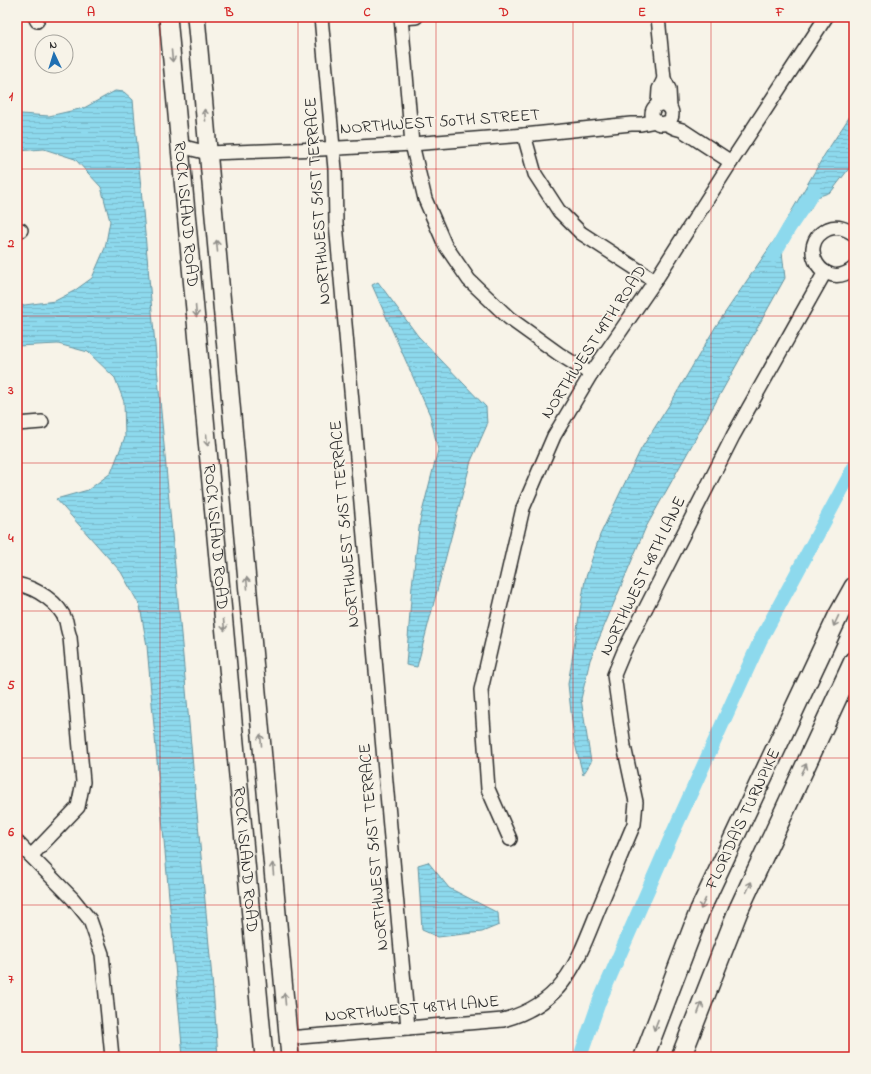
<svg xmlns="http://www.w3.org/2000/svg" width="871" height="1074" font-family="'Indie Flower',sans-serif">
  <style>
    .water { fill: url(#water-rules); stroke: #66939f }
    .lines { fill: none; stroke-linecap: round; stroke-linejoin: round }
    .canal { stroke: #8dd9ed; stroke-width: 14 }
    .minor-casing { stroke: #2b2b2b; stroke-width: 16 }
    .major-casing { stroke: #2b2b2b; stroke-width: 20 }
    .highway-casing { stroke: #2b2b2b; stroke-width: 22 }
    .minor { stroke: #f7f3e8; stroke-width: 13 }
    .major { stroke: #f7f3e8; stroke-width: 17 }
    .highway { stroke: #f7f3e8; stroke-width: 19 }
    .oneway { stroke: #918f8a }
    .grid { fill: none; stroke: #d62828; stroke-width: 1; stroke-opacity: 0.55 }
    .labels { text-anchor: middle; dominant-baseline: central; stroke-width: 3.5; stroke-linejoin: round; paint-order: stroke }
    .street-label { font-size: 17px; fill: #2b2b2b; stroke: #f7f3e8 }
    .neatline { fill: none; stroke: #d62828; stroke-width: 1.5 }
    .grid-label { font-size: 13px; text-anchor: middle; font-weight: bold; fill: #d62828 }
  </style>
  <defs>
    <pattern id="water-rules" width="6" height="5" patternUnits="userSpaceOnUse"><rect width="6" height="5" fill="#8dd9ed"/><path d="M0 2.5h6" fill="none" stroke="#7abacb"/></pattern>
  </defs>
  <rect width="100%" height="100%" fill="#f7f3e8"/>
  <filter id="ink" filterUnits="userSpaceOnUse"><feTurbulence type="fractalNoise" baseFrequency=".025" numOctaves="2"/><feDisplacementMap in="SourceGraphic" scale="8" xChannelSelector="R" yChannelSelector="G"/><feConvolveMatrix kernelMatrix="1 2 1 2 8 2 1 2 1" color-interpolation-filters="sRGB"/></filter>
  <g filter="url(#ink)">
    <g class="water">
      <path d="M 115,91 L 124,92 L 133,100 L 214,1001 L 218,1057 L 183,1057 L 147,646 L 140,606 L 121,572 L 56,499 L 88,490 L 111,473 L 125,437 L 124,402 L 115,378 L 88,352 L 58,344 L 17,346 L 17,306 L 55,301 L 74,291 L 92,278 L 105,248 L 110,221 L 101,187 L 75,159 L 44,149 L 17,151 L 17,112 L 21,114 L 49,116 L 84,108 Z"/>
      <path d="M 854,110 L 854,162 L 831,192 L 817,197 L 809,211 L 801,205 L 789,221 L 781,237 L 787,243 L 782,252 L 785,278 L 645,529 L 590,660 L 581,699 L 591,762 L 583,775 L 574,740 L 568,684 L 585,580 L 600,535 L 641,449 L 673,399 L 716,326 L 776,238 L 825,154 Z"/>
      <path d="M 378,282 L 418,336 L 486,407 L 487,425 L 471,461 L 417,667 L 406,665 L 412,586 L 420,520 L 438,450 L 430,415 L 372,285 Z"/>
      <path d="M 428,862 L 449,888 L 498,913 L 499,925 L 482,932 L 438,937 L 422,930 L 418,865 Z"/>
    </g>
    <g class="lines">
      <g class="canal">
        <path d="M 773,256 L 789,228 L 814,191"/>
        <path d="M 580,1057 L 599,1002 L 671,837 L 760,641 L 854,467"/>
      </g>
      <g class="minor-casing">
        <g id="minor">
          <path d="M 35,17 L 37,21"/>
          <path d="M 321,17 L 335,169 L 336,223 L 408,1028"/>
          <path d="M 401,17 L 412,144 L 425,199 L 445,245 L 469,280 L 509,318 L 559,354 L 591,374"/>
          <path d="M 658,17 L 664,79 L 669,89 L 670,108"/>
          <path d="M 401,18 L 416,17"/>
          <path d="M 658,104 L 659,89 L 664,79"/>
          <circle cx="662" cy="114" r="10"/>
          <path d="M 665,123 L 675,128 L 682,130 L 731,162"/>
          <path d="M 524,135 L 535,174 L 559,211 L 581,233 L 655,281"/>
          <path d="M 180,146 L 208,153 L 321,149 L 412,144 L 524,135 L 631,124 L 641,124 L 656,121"/>
          <path d="M 17,231 L 21,230"/>
          <path d="M 854,234 C 846,229 838,225 828,229 C 794,244 824,294 854,268"/>
          <path d="M 17,424 L 42,422"/>
          <path d="M 17,584 C 36,588 59,602 66,621 C 67,626 68,632 70,637 L 83,782 L 78,807 L 31,856"/>
          <path d="M 510,839 L 488,789 L 481,690 L 523,508 L 554,436 L 591,374 L 655,281 L 731,162 L 826,17"/>
          <path d="M 17,842 L 73,899 L 90,920 L 102,954 L 112,1057"/>
          <path d="M 288,1038 L 503,1020 C 565,1003 577,962 599,908 C 611,880 622,852 634,824 L 636,802 L 624,746 L 614,675 L 624,651 L 733,436 L 825,272"/>
        </g>
      </g>
      <g class="major-casing">
        <g id="major">
          <path id="s1" d="M 168,17 L 264,1057"/>
          <path d="M 196,17 L 290,1057"/>
        </g>
      </g>
      <g class="highway-casing">
        <g id="highway">
          <path id="s2" d="M 644,1057 L 700,910 L 839,614 L 854,587"/>
          <path d="M 681,1057 L 738,911 L 854,661"/>
        </g>
      </g>
      <use href="#minor" class="minor"/>
      <use href="#major" class="major"/>
      <use href="#highway" class="highway"/>
    </g>
    <defs><path id="oneway-shaft" d="M-6 0H5M1.5-3L5.5 0L1.5 3" fill="none" stroke-width="1.6" stroke-linecap="round" stroke-linejoin="round"/></defs>
    <g class="oneway">
      <use href="#oneway-shaft" transform="translate(172 56) rotate(85)"/>
      <use href="#oneway-shaft" transform="translate(205 115) rotate(-95)"/>
      <use href="#oneway-shaft" transform="translate(217 246) rotate(-95)"/>
      <use href="#oneway-shaft" transform="translate(196 311) rotate(85)"/>
      <use href="#oneway-shaft" transform="translate(207 440) rotate(85)"/>
      <use href="#oneway-shaft" transform="translate(247 583) rotate(-95)"/>
      <use href="#oneway-shaft" transform="translate(836 621) rotate(115)"/>
      <use href="#oneway-shaft" transform="translate(224 625) rotate(85)"/>
      <use href="#oneway-shaft" transform="translate(261 740) rotate(-95)"/>
      <use href="#oneway-shaft" transform="translate(804 769) rotate(-65)"/>
      <use href="#oneway-shaft" transform="translate(273 869) rotate(-95)"/>
      <use href="#oneway-shaft" transform="translate(749 887) rotate(-65)"/>
      <use href="#oneway-shaft" transform="translate(703 904) rotate(115)"/>
      <use href="#oneway-shaft" transform="translate(285 999) rotate(-95)"/>
      <use href="#oneway-shaft" transform="translate(700 1008) rotate(-69)"/>
      <use href="#oneway-shaft" transform="translate(656 1025) rotate(111)"/>
    </g>
  </g>
  <path class="grid" d="M 160,17 L 160,1057M 298,17 L 298,1057M 436,17 L 436,1057M 573,17 L 573,1057M 711,17 L 711,1057M 17,169 L 854,169M 17,316 L 854,316M 17,463 L 854,463M 17,611 L 854,611M 17,758 L 854,758M 17,905 L 854,905"/>
  <g class="labels">
    <g class="street-label">
      <text transform="translate(440 122) rotate(-4)">NORTHWEST 50TH STREET</text>
      <text transform="translate(318 201) rotate(-94)">NORTHWEST 51ST TERRACE</text>
      <text stroke="none"><textPath href="#s1" startOffset="198">ROCK ISLAND ROAD</textPath></text>
      <text transform="translate(594 342) rotate(-57)">NORTHWEST 49TH ROAD</text>
      <text transform="translate(345 524) rotate(-95)">NORTHWEST 51ST TERRACE</text>
      <text stroke="none"><textPath href="#s1" startOffset="522">ROCK ISLAND ROAD</textPath></text>
      <text transform="translate(643 576) rotate(-64)">NORTHWEST 48TH LANE</text>
      <text stroke="none"><textPath href="#s2" startOffset="258">FLORIDA'S TURNPIKE</textPath></text>
      <text transform="translate(374 847) rotate(-95)">NORTHWEST 51ST TERRACE</text>
      <text stroke="none"><textPath href="#s1" startOffset="846">ROCK ISLAND ROAD</textPath></text>
      <text transform="translate(412 1009) rotate(-5)">NORTHWEST 48TH LANE</text>
    </g>
  </g>
  <rect width="871" height="1074" fill="none" stroke="#f7f3e8" stroke-width="44"/>
  <g transform="translate(54 54) rotate(356)"><circle r="19" fill="#f7f3e8" stroke="#a5a39c"/>
  <path d="M0-3L7 15L0 10L-7 15Z" fill="#1f6fb2"/>
  <text y="-6" font-size="11" font-weight="bold" text-anchor="middle" fill="#2b2b2b">N</text>
  </g>
  <rect x="22" y="22" width="827" height="1030" class="neatline"/>
  <g class="grid-label">
    <text x="91" y="16">A</text>
    <text x="229" y="16">B</text>
    <text x="367" y="16">C</text>
    <text x="504" y="16">D</text>
    <text x="642" y="16">E</text>
    <text x="780" y="16">F</text>
    <text x="11" y="100">1</text>
    <text x="11" y="247">2</text>
    <text x="11" y="394">3</text>
    <text x="11" y="542">4</text>
    <text x="11" y="689">5</text>
    <text x="11" y="836">6</text>
    <text x="11" y="983">7</text>
  </g>
</svg>
